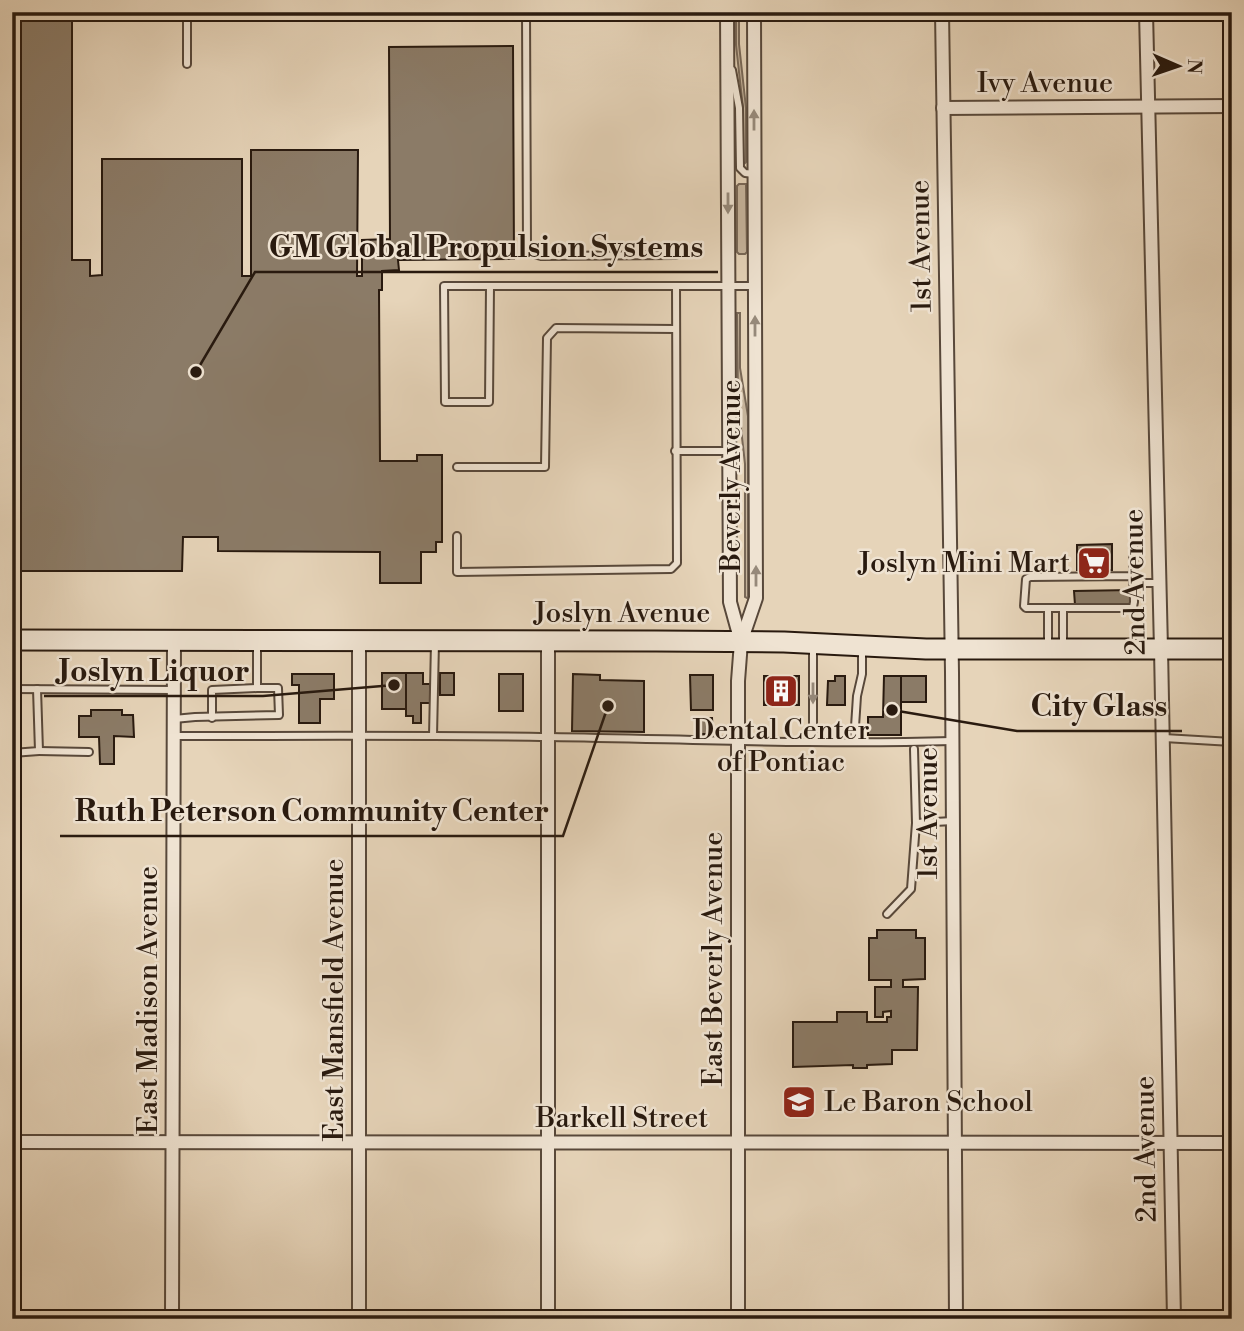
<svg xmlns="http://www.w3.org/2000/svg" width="1244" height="1331" font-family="'Libre Bodoni',serif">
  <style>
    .green { fill: #c6b49c; stroke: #786756; stroke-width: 2 }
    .building { fill: #8b7b67; stroke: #291a0f; stroke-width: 2 }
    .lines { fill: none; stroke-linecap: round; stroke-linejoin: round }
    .service-casing { stroke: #58483a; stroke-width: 10 }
    .minor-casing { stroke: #58483a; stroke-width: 16 }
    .secondary-casing { stroke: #291a0f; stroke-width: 23 }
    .service { stroke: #efe3d2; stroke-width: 6 }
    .minor { stroke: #efe3d2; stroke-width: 12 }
    .secondary { stroke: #efe3d2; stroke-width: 19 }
    .oneway { fill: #96897a }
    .labels { text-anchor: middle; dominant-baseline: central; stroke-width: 5; stroke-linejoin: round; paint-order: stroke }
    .street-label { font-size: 28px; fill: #291a0f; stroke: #efe3d2 }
    .poi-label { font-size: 28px; fill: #291a0f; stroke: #efe3d2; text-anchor: end }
    .leader { fill: none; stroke: #291a0f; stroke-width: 2.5 }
    .callout-dot { fill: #291a0f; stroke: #efe3d2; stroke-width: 2.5 }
    .callout-label { font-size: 30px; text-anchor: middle; font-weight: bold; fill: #291a0f; stroke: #efe3d2; stroke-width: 5; stroke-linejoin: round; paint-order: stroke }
  </style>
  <rect width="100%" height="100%" fill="#e6d4b9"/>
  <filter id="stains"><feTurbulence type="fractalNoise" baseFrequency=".00286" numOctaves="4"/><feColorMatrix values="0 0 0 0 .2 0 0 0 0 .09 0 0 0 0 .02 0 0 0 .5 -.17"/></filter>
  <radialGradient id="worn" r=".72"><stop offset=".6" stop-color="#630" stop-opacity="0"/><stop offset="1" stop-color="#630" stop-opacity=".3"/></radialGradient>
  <g class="green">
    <path d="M 736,12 L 739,12 L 739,44 L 746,108 L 746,162 L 745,163 L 743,162 L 743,108 L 736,45 Z"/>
    <path d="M 739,184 L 746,184 L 746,186 L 747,252 L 745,254 L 739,254 L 737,252 L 737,186 Z"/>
    <path d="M 737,313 L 740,313 L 740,368 L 748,416 L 748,597 L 747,598 L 745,597 L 745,464 L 738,402 Z"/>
  </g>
  <g class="building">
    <path d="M 12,12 L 72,12 L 72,260 L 90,260 L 90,276 L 102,275 L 102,159 L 242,159 L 242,276 L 251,276 L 251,150 L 358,150 L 357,276 L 362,276 L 362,240 L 390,239 L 389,47 L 513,46 L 514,259 L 398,260 L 399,270 L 382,271 L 382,290 L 379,290 L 380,461 L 417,461 L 417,455 L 442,455 L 442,542 L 436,542 L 436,552 L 421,552 L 421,583 L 380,583 L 380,552 L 218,551 L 218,537 L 183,537 L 182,571 L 12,571 Z"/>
    <path d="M 1112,544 L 1112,570 L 1077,570 L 1077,545 Z"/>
    <path d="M 1131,590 L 1131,604 L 1075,605 L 1074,591 Z"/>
    <rect x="382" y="673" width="24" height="36"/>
    <path d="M 406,673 L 423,673 L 423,684 L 430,684 L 430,703 L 421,703 L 421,723 L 413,723 L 413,716 L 406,716 Z"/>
    <rect x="440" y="673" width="14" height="22"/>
    <path d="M 292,674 L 334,674 L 334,699 L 320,699 L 320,723 L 299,723 L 299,685 L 292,685 Z"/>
    <rect x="499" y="674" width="24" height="37"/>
    <path d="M 573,674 L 600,675 L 600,680 L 644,681 L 644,732 L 572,731 Z"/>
    <path d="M 690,675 L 713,675 L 713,710 L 691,710 Z"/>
    <rect x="764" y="676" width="35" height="29"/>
    <path d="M 835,676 L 845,676 L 845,705 L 827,705 L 828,681 L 835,681 Z"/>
    <path d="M 884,676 L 901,676 L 901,735 L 868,735 L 868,717 L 883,717 Z"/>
    <rect x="901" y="676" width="25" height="26"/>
    <path d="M 91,710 L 122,710 L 122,715 L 133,715 L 134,737 L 114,736 L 114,764 L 100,764 L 99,737 L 79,737 L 79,716 L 91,716 Z"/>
    <path d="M 698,718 L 712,718 L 713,734 L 698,734 Z"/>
    <path d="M 877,930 L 916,930 L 916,938 L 925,938 L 925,979 L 903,980 L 903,987 L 918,987 L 917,1050 L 892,1050 L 892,1064 L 867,1065 L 867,1068 L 853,1068 L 853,1065 L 793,1067 L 793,1022 L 837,1022 L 837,1012 L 867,1012 L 867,1022 L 887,1022 L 887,1017 L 891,1017 L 891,1011 L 883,1012 L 883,1017 L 875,1017 L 875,987 L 891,987 L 891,980 L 869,980 L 869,938 L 877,938 Z"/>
  </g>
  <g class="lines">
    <g class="service-casing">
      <g id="service">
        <path d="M 526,12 L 527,248 L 530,253 L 541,256 L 676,255"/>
        <path d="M 187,64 L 187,12"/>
        <path d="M 732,70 L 739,108 L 740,168 L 745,173 L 754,174"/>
        <path d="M 490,286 L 489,402 L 445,402 L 444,286 L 755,286"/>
        <path d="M 675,451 L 729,451"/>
        <path d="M 457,467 L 545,467 L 547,338 L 556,328 L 676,329"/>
        <path d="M 457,536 L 457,572 L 671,569 L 677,563 L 676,286"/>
        <path d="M 1133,545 L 1134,602 L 1133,607 L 1130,608 L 1026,608 L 1024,606 L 1026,579 L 1030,577 L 1133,576"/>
        <path d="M 1133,583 L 1159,583"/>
        <path d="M 1048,608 L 1048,647"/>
        <path d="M 813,646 L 813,742"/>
        <path d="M 1063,647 L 1063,608"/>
        <path d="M 12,689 L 174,690"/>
        <path d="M 212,718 L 212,690 L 257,688"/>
        <path d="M 174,719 L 195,717 L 279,715 L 278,688 L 257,688 L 257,641"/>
        <path d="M 174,736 C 299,736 425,735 550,737 C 684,739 818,745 952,741"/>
        <path d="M 433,736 L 435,642"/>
        <path d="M 1164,738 L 1232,742"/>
        <path d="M 854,742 L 857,696 L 862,674 L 862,648"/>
        <path d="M 914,749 L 916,823"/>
        <path d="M 39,751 L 89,752"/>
        <path d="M 12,753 L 39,751 L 37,689"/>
        <path d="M 887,914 L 911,889 L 916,823 L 953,821"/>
      </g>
    </g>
    <g class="minor-casing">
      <g id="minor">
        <path d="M 727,12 L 730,602 L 741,642"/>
        <path d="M 942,12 L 952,672 L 956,1319"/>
        <path d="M 1146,12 L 1161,649 L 1174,1319"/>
        <path d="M 943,108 L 1232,106"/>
        <path d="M 12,1142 L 1232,1143"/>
        <path d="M 172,1319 L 174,639"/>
        <path d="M 359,1319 L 359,640"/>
        <path d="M 548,1319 L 548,640"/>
        <path d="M 738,1319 L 738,681 L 741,642 L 756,598 L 754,12"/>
      </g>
    </g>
    <g class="secondary-casing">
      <path id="secondary" d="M 12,640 L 656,641 L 784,642 L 926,649 L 1232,649"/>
    </g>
    <use href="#service" class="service"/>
    <use href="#minor" class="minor"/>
    <use href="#secondary" class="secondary"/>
  </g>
  <defs><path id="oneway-solid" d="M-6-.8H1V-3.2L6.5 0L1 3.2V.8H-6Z" transform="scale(1.75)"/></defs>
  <g class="oneway">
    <use href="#oneway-solid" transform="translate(754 120) rotate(-90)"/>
    <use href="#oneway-solid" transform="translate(728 203) rotate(90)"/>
    <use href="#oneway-solid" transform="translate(755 326) rotate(-90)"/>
    <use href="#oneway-solid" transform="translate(756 576) rotate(-90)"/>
    <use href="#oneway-solid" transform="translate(813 693) rotate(90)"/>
  </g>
  <defs>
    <g id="supermarket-square" transform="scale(1.75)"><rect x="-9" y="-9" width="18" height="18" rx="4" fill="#8f2418" stroke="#efe3d2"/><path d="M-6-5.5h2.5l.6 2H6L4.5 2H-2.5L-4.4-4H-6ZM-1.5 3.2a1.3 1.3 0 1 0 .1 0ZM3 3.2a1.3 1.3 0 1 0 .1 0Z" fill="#fff"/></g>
    <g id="building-square" transform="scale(1.75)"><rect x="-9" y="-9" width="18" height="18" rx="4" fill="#8f2418" stroke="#efe3d2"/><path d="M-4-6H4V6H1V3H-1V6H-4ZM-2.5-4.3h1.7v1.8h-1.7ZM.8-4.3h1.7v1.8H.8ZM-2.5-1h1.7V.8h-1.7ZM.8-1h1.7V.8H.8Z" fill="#fff"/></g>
    <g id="school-square" transform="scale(1.75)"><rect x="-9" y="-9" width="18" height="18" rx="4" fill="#8f2418" stroke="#efe3d2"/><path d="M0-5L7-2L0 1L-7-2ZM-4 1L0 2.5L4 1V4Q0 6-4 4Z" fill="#fff"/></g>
  </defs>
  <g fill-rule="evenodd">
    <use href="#supermarket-square" x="1094" y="563"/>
    <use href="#building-square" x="781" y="691"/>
    <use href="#school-square" x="799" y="1102"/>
  </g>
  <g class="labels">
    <g class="street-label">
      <text x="1045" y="83">Ivy Avenue</text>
      <text transform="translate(921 246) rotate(-91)">1st Avenue</text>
      <text transform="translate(731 476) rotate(-90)">Beverly Avenue</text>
      <text transform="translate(1135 582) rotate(-91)">2nd Avenue</text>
      <text x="622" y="613">Joslyn Avenue</text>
      <text transform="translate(928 813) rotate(-90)">1st Avenue</text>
      <text transform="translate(713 959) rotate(-90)">East Beverly Avenue</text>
      <text transform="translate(148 1000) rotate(-90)">East Madison Avenue</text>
      <text transform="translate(334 1000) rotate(-90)">East Mansfield Avenue</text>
      <text x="622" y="1118">Barkell Street</text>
      <text transform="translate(1146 1149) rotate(-91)">2nd Avenue</text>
    </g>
    <g class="poi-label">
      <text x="1070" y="563">Joslyn Mini Mart</text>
      <text x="781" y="730" text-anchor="middle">Dental Center<tspan x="781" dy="32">of Pontiac</tspan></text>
      <text x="824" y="1102" text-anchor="start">Le Baron School</text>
    </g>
  </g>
  <path class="leader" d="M196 372L255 272H718M394 685L263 696H44M892 710L1017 731H1182M608 706L563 836H60"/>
  <g class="callout-dot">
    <circle cx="196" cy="372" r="7"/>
    <circle cx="394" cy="685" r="7"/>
    <circle cx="892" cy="710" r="7"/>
    <circle cx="608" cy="706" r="7"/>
  </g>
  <g class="callout-label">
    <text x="486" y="257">GM Global Propulsion Systems</text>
    <text x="154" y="681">Joslyn Liquor</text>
    <text x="1099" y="716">City Glass</text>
    <text x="312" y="821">Ruth Peterson Community Center</text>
  </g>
  <rect width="1244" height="1331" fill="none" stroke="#e6d4b9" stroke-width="42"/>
  <rect x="14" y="14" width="1216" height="1303" fill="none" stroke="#291a0f" stroke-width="3.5"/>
  <rect x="21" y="21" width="1202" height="1289" fill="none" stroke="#291a0f" stroke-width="2"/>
  <g transform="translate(1178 66) rotate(92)" stroke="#efe3d2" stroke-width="5" paint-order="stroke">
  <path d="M0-5L12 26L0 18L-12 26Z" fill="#291a0f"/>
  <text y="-10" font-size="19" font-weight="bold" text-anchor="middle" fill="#291a0f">N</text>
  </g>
  <rect width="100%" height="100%" filter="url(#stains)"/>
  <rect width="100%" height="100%" fill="url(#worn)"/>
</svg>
